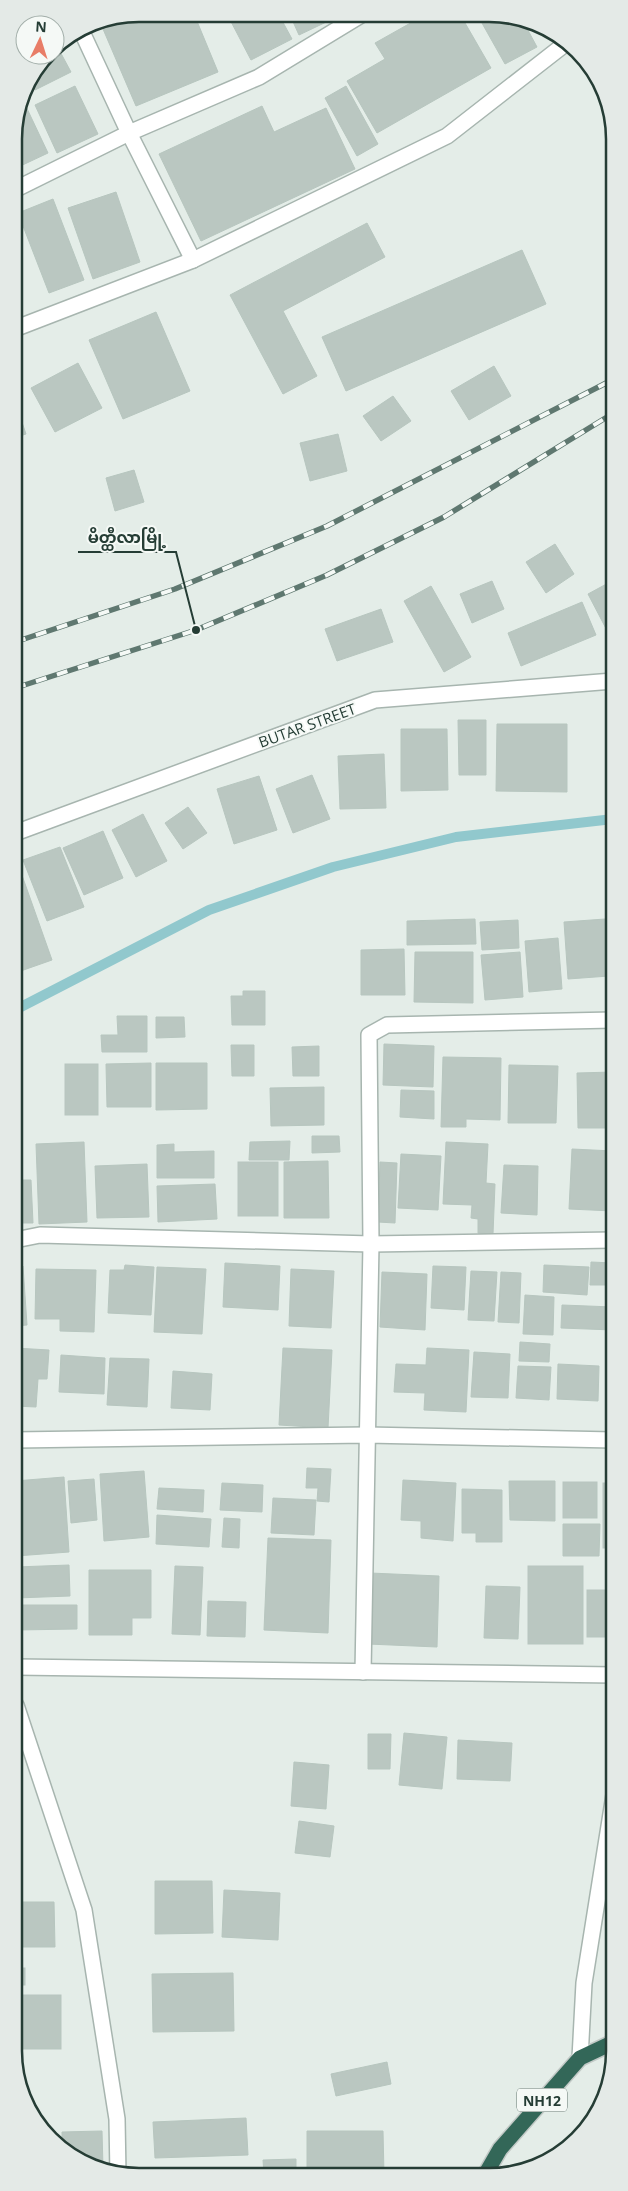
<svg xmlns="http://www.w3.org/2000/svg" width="628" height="2191" font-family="'Open Sans','Noto Sans Myanmar',sans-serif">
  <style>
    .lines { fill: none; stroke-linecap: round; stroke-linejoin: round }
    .stream { stroke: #91c8cd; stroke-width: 10 }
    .building { fill: #bac7c1; stroke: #b7c6bf }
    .minor-casing { stroke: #a7b5af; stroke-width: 18 }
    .highway-casing { stroke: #c2c9c6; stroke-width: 18 }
    .minor { stroke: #fff; stroke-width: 15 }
    .highway { stroke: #336758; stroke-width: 15 }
    .rail-casing { stroke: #5f7870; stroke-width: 5.5 }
    .rail { stroke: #f5f9f6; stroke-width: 4; stroke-dasharray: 11; stroke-linecap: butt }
    .labels { text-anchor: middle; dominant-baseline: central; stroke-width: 4; stroke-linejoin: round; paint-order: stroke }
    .shield { fill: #f5f9f6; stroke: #63756f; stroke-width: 1 }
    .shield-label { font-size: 14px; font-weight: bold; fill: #253d35 }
    .street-label { font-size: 15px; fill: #253d35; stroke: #f5f9f6 }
    .rim { fill: none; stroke: #253d35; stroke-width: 2.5 }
    .leader { fill: none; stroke: #253d35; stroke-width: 2 }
    .callout-dot { fill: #253d35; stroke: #f5f9f6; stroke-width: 2 }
    .callout-label { font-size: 16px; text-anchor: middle; font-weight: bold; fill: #253d35; stroke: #f5f9f6; stroke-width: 4; stroke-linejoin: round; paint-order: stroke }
  </style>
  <rect width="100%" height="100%" fill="#e4ede8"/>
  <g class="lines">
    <path class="stream" d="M 15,1010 L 209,910 L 333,867 L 456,837 L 613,819"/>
  </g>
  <g class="building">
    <path d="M 139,14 L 194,14 L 218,72 L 136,106 L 100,22 Z"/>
    <path d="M 227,14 L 279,15 L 292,39 L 251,60 Z"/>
    <path d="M 290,15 L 341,15 L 299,35 Z"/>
    <path d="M 423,16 L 461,16 L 491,68 L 377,133 L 347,81 L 385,59 L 375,43 Z"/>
    <path d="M 478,16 L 514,16 L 523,21 L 537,47 L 505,64 Z"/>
    <path d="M 57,46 L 71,72 L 35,90 L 30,81 L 47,55 L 55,55 L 55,47 Z"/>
    <path d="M 75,86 L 98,134 L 57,153 L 35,105 Z"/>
    <path d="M 346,86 L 378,144 L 357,156 L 325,98 Z"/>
    <path d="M 22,98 L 48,153 L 14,169 L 14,131 Z"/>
    <path d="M 262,106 L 274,132 L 326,108 L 355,169 L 201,241 L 159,154 Z"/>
    <path d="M 116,192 L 140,262 L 93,279 L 68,208 Z"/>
    <path d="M 53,199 L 84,280 L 49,293 L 18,213 Z"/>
    <path d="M 367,223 L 385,257 L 283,311 L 317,376 L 283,394 L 230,295 Z"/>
    <path d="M 522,250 L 546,304 L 346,391 L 322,337 Z"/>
    <path d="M 14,287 L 21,305 L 14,308 Z"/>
    <path d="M 156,312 L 190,391 L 123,419 L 89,340 Z"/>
    <path d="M 78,363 L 102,408 L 55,432 L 31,388 Z"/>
    <path d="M 494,366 L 511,396 L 469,420 L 451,391 Z"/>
    <path d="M 393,396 L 411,421 L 381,441 L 363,416 Z"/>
    <path d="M 14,399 L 26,434 L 14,438 Z"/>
    <path d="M 338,434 L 347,471 L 310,481 L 300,443 Z"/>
    <path d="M 134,470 L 144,502 L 115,511 L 106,478 Z"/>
    <path d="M 555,544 L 574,574 L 546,593 L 526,562 Z"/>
    <path d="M 492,581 L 504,609 L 472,623 L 460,594 Z"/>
    <path d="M 612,581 L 612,640 L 588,594 Z"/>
    <path d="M 431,586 L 471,657 L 444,672 L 404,601 Z"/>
    <path d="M 582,602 L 596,635 L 521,666 L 508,633 Z"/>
    <path d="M 381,609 L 393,642 L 337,661 L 325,629 Z"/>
    <path d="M 458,720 L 486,720 L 486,775 L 459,775 Z"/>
    <path d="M 497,724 L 567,724 L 567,792 L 496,791 Z"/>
    <path d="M 401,729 L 447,729 L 448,790 L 401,791 Z"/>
    <path d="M 384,754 L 386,808 L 340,809 L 338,756 Z"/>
    <path d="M 312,775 L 330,819 L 293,833 L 276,789 Z"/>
    <path d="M 259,776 L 277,830 L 234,844 L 217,789 Z"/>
    <path d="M 188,807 L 207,833 L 183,849 L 165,823 Z"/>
    <path d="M 143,814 L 167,861 L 136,877 L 112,830 Z"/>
    <path d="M 103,831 L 123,878 L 84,895 L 63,848 Z"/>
    <path d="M 60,847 L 84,907 L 47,921 L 23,860 Z"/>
    <path d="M 18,864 L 52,960 L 15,973 L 15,866 Z"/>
    <path d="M 475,919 L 476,944 L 407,945 L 407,921 Z"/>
    <path d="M 605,919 L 609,976 L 568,979 L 564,922 Z"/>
    <path d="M 518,920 L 519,948 L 482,950 L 480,922 Z"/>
    <path d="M 558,938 L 562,989 L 529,992 L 525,941 Z"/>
    <path d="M 404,949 L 405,995 L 361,995 L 361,950 Z"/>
    <path d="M 415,952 L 473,952 L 473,1003 L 414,1002 Z"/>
    <path d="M 520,952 L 523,997 L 485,1000 L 481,955 Z"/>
    <path d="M 243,991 L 265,991 L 265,1025 L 232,1025 L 231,996 L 243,996 Z"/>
    <path d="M 117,1016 L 147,1016 L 147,1052 L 102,1052 L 101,1035 L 118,1035 Z"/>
    <path d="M 156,1017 L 184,1017 L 185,1037 L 156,1038 Z"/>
    <path d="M 384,1044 L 434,1046 L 433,1087 L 383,1085 Z"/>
    <path d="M 231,1045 L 254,1045 L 254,1076 L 232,1076 Z"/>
    <path d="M 319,1046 L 319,1076 L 293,1076 L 292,1047 Z"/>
    <path d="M 443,1057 L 501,1058 L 500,1120 L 466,1119 L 466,1127 L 441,1127 Z"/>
    <path d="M 151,1063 L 151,1107 L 107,1107 L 106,1064 Z"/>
    <path d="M 156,1063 L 207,1063 L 207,1109 L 156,1110 Z"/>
    <rect x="65" y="1064" width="33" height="51"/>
    <path d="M 509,1065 L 558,1066 L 556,1123 L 508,1123 Z"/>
    <path d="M 613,1072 L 613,1128 L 578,1128 L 577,1073 Z"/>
    <path d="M 324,1087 L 324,1125 L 271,1126 L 270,1088 Z"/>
    <path d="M 401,1090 L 434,1091 L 434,1119 L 400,1117 Z"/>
    <path d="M 15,1135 L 18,1135 L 19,1180 L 31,1180 L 33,1223 L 15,1223 Z"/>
    <path d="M 312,1136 L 339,1136 L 340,1152 L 312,1153 Z"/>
    <path d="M 290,1141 L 289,1160 L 249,1160 L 250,1142 Z"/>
    <path d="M 84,1142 L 87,1222 L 39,1224 L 36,1144 Z"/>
    <path d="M 446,1142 L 488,1144 L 486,1183 L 495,1184 L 493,1234 L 478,1233 L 478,1219 L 471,1218 L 472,1205 L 443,1204 Z"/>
    <path d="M 174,1144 L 174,1152 L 214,1151 L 214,1178 L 157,1178 L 157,1145 Z"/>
    <path d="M 572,1149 L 613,1151 L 613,1211 L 569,1209 Z"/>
    <path d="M 401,1154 L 441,1156 L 438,1210 L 398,1208 Z"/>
    <path d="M 328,1161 L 329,1218 L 284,1218 L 284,1162 Z"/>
    <rect x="238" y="1162" width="40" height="54"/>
    <path d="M 380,1162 L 397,1163 L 395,1223 L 378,1222 Z"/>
    <path d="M 147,1164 L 149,1217 L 97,1218 L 95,1166 Z"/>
    <path d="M 504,1165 L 538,1166 L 537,1215 L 501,1213 Z"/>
    <path d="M 215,1184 L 217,1219 L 158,1222 L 157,1186 Z"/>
    <path d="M 591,1262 L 613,1263 L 613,1285 L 590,1285 Z"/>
    <path d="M 225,1263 L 280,1266 L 278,1310 L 223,1307 Z"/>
    <path d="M 125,1265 L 154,1267 L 151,1315 L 108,1313 L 110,1270 L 124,1270 Z"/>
    <path d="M 544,1265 L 589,1267 L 587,1295 L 543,1292 Z"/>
    <path d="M 15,1266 L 23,1266 L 27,1325 L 15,1326 Z"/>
    <path d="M 433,1266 L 466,1267 L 464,1310 L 431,1308 Z"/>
    <path d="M 157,1267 L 206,1269 L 202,1334 L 154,1332 Z"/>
    <path d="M 36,1269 L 96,1270 L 94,1332 L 60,1331 L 60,1319 L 35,1319 Z"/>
    <path d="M 291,1269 L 334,1271 L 331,1328 L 289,1326 Z"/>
    <path d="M 471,1271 L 497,1272 L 494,1321 L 468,1320 Z"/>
    <path d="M 382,1272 L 427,1274 L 425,1330 L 380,1327 Z"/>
    <path d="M 501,1272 L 521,1273 L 519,1323 L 498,1322 Z"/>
    <path d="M 525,1295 L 554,1297 L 553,1335 L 523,1334 Z"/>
    <path d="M 562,1305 L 613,1307 L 613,1330 L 561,1328 Z"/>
    <path d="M 520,1342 L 550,1344 L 549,1362 L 519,1361 Z"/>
    <path d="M 15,1348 L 49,1350 L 47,1379 L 38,1379 L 36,1407 L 15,1406 Z"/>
    <path d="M 283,1348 L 332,1350 L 328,1428 L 279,1425 Z"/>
    <path d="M 427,1348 L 469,1350 L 466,1412 L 424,1410 L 425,1393 L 394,1392 L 396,1364 L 426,1365 Z"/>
    <path d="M 474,1352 L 510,1354 L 508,1398 L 471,1397 Z"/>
    <path d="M 61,1355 L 105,1358 L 104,1394 L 59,1392 Z"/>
    <path d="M 110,1358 L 149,1359 L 147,1407 L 107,1405 Z"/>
    <path d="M 608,1362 L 613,1362 L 613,1397 L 606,1397 Z"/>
    <path d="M 558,1364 L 599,1366 L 598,1401 L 557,1399 Z"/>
    <path d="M 518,1366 L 551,1367 L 549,1400 L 516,1398 Z"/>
    <path d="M 173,1371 L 212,1374 L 210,1410 L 171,1408 Z"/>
    <path d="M 307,1468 L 331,1469 L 329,1502 L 317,1501 L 318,1488 L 306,1488 Z"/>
    <path d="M 144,1471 L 149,1537 L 104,1541 L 100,1474 Z"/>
    <path d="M 64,1477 L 69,1552 L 16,1556 L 15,1481 Z"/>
    <path d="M 94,1479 L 97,1520 L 71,1523 L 68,1481 Z"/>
    <path d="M 403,1480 L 456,1483 L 453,1541 L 421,1538 L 421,1521 L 401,1520 Z"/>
    <path d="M 509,1481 L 555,1481 L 555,1521 L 510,1520 Z"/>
    <rect x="563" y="1482" width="34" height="36"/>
    <path d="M 222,1483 L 263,1485 L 262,1512 L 220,1510 Z"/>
    <rect x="603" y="1483" width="10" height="65"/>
    <path d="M 159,1488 L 204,1490 L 203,1512 L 157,1509 Z"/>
    <path d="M 462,1489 L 502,1490 L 502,1542 L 476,1542 L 476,1533 L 462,1533 Z"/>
    <path d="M 273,1498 L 316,1500 L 314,1535 L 271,1533 Z"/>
    <path d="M 157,1515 L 211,1519 L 209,1547 L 156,1544 Z"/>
    <path d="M 224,1518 L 240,1519 L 239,1548 L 222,1547 Z"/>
    <path d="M 563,1524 L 600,1524 L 599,1556 L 563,1556 Z"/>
    <path d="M 268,1538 L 331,1540 L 328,1633 L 264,1630 Z"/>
    <path d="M 69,1565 L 70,1596 L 16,1598 L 16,1567 Z"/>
    <path d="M 175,1566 L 203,1567 L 200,1635 L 172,1634 Z"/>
    <rect x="528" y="1566" width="55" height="78"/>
    <path d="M 613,1568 L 614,1642 L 613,1642 Z"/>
    <path d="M 89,1570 L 151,1570 L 151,1618 L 132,1618 L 132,1635 L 89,1635 Z"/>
    <path d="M 370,1573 L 439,1576 L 437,1647 L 368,1644 Z"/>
    <path d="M 486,1586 L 520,1587 L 518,1639 L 484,1638 Z"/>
    <rect x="587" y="1590" width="22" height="47"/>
    <path d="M 208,1601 L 246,1602 L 245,1637 L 207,1636 Z"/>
    <path d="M 16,1605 L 77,1605 L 77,1629 L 16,1630 Z"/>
    <path d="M 404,1733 L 447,1737 L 442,1789 L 399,1785 Z"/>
    <path d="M 368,1734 L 391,1734 L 390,1769 L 368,1769 Z"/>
    <path d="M 458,1740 L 512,1743 L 510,1781 L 457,1779 Z"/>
    <path d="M 294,1762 L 329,1765 L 326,1809 L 291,1806 Z"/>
    <path d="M 299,1821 L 334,1826 L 330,1857 L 295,1853 Z"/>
    <path d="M 155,1881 L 212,1881 L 213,1933 L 155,1934 Z"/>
    <path d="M 224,1890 L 280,1893 L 278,1940 L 222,1937 Z"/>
    <path d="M 16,1902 L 54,1902 L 55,1947 L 16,1947 Z"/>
    <rect x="16" y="1968" width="9" height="17"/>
    <path d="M 233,1973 L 234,2031 L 153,2032 L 152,1974 Z"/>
    <rect x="16" y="1995" width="45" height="54"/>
    <path d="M 387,2062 L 391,2084 L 336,2096 L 331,2074 Z"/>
    <path d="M 246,2118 L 248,2155 L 155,2158 L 153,2122 Z"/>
    <path d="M 102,2131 L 103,2168 L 62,2147 L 62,2132 Z"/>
    <path d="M 307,2131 L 383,2131 L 384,2175 L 307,2175 Z"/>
    <path d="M 48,2136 L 58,2136 L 58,2145 L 51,2141 Z"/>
    <path d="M 296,2159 L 296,2175 L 264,2175 L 263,2160 Z"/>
  </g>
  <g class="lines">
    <g class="minor-casing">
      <g id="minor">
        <path d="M 81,30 L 129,133 L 193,260"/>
        <path d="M 14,190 L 129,133 L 259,77 L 361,15"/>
        <path d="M 14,329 L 193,260 L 447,136 L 565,44"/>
        <path d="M 15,833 L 375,700 L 613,681"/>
        <path d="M 15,1240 L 40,1235 L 371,1244 L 613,1240"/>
        <path d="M 15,1440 L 367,1435 L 613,1440"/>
        <path d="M 16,1667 L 614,1675"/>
        <path d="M 363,1672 L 371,1244 L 369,1035 L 387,1025 L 613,1020"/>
        <path d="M 16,1705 L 84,1910 L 117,2119 L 118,2175"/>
        <path d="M 580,2058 L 584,1983 L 614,1795"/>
      </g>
    </g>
    <g class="highway-casing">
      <path id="highway" d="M 485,2175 L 500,2149 L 580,2058 L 614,2042"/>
    </g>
    <use href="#minor" class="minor"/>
    <use href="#highway" class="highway"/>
    <g class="rail-casing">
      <g id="rail">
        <path d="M 15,642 L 175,589 L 327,526 L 612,380"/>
        <path d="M 15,688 L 196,630 L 327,575 L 444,517 L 612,414"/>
      </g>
    </g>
    <use href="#rail" class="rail"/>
  </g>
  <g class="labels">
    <rect class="shield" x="517" y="2088.5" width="50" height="23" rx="4"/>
    <g class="shield-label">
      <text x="542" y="2100">NH12</text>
    </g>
    <g class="street-label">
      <text transform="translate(307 725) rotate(-20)">BUTAR STREET</text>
    </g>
  </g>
  <path d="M0 0H628V2191H0ZM139 22H489A117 117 0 0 1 606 139V2051A117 117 0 0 1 489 2168H139A117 117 0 0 1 22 2051V139A117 117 0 0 1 139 22Z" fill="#e4eae7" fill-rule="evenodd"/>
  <path class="rim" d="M139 22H489A117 117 0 0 1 606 139V2051A117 117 0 0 1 489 2168H139A117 117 0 0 1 22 2051V139A117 117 0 0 1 139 22Z"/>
  <path class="leader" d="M196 630L176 552H78"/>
  <circle class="callout-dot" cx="196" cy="630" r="5"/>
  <g class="callout-label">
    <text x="127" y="543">မိတ္ထီလာမြို့</text>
  </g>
  <g transform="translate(40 40) rotate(4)"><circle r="24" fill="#f5f9f6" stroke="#a2aea9"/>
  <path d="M0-4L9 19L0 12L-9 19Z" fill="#e87d67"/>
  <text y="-8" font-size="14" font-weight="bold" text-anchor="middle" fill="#253d35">N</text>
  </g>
</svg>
